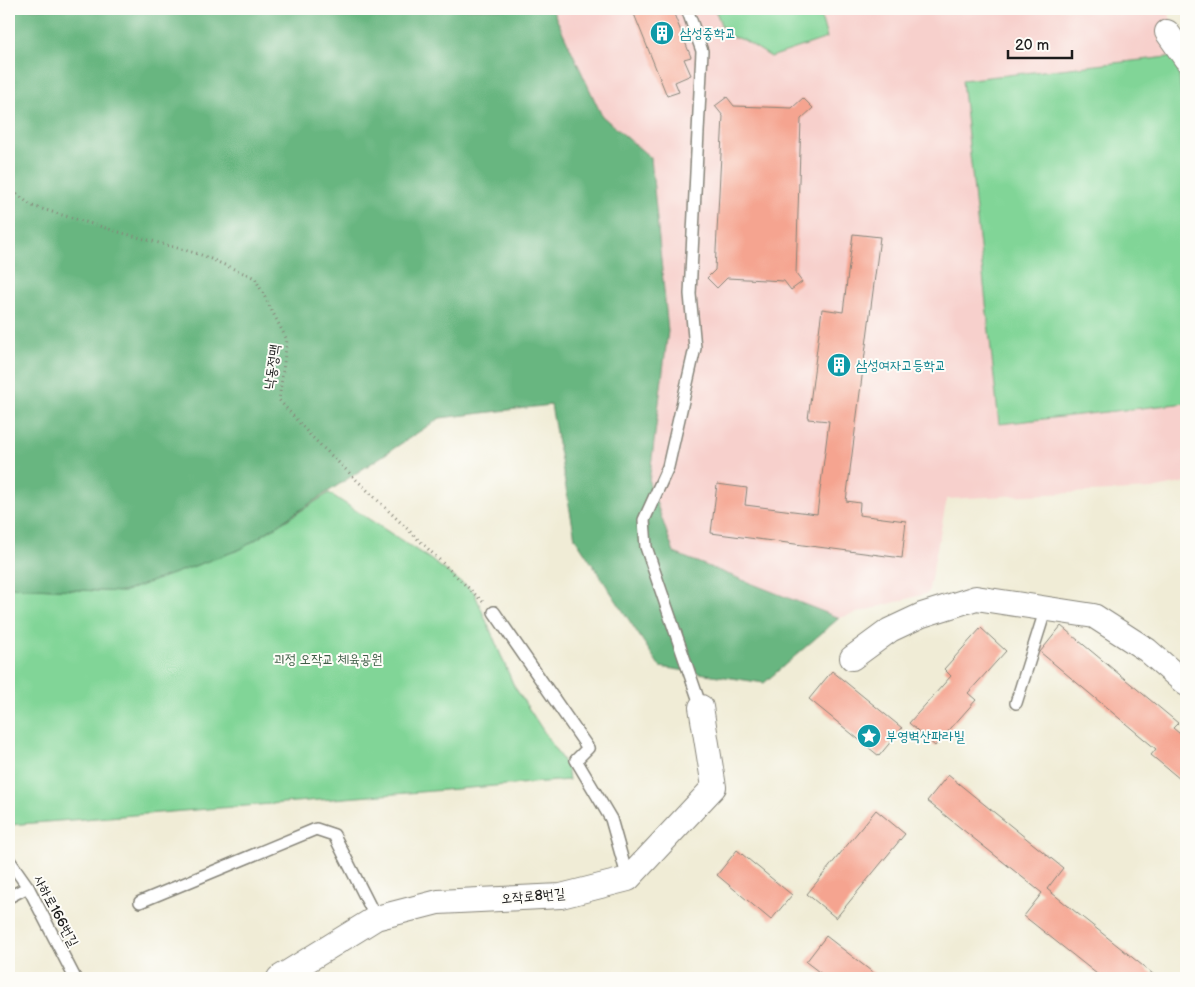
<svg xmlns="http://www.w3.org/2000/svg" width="1195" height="987" font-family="'Balsamiq Sans','Poor Story',sans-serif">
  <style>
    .built { fill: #f7d0cc }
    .green { fill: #81d597; stroke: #4e785a }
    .forest { fill: #68b680; stroke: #42694e }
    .building { fill: #f5a490 }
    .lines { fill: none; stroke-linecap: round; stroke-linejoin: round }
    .lane-casing { stroke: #868479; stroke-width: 14 }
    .street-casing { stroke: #868479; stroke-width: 26 }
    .path { stroke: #868479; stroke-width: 3; stroke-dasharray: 1 4; stroke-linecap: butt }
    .lane { stroke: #fff; stroke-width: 11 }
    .street { stroke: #fff; stroke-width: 24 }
    .labels { text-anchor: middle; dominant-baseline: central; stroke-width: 4; stroke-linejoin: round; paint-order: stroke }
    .culture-label { font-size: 14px; fill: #0d838f; stroke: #fdfcf7; text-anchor: start }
    .street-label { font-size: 14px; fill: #1c1c1c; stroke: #fdfcf7 }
    .park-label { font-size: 14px; fill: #3f5d47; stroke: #fdfcf7 }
  </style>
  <rect width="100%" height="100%" fill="#fdfcf7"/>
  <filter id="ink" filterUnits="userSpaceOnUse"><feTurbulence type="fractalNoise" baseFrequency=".02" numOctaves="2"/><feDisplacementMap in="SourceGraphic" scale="10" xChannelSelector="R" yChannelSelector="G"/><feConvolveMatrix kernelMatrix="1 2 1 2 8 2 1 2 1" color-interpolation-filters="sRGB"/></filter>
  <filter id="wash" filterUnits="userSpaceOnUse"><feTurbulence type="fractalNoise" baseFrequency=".0096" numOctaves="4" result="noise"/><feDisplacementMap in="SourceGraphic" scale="20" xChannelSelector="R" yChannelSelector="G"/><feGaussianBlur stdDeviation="1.12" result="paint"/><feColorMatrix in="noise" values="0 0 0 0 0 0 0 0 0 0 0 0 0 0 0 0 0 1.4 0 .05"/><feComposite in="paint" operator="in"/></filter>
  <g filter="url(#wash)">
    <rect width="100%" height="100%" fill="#f0ecd6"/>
    <path class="built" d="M 552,9 L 1167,9 L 1186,59 L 1186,482 L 1152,489 L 947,499 L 928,593 L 839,618 L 674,553 L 649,482 L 668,331 L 651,158 L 602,116 Z"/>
    <g class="green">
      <path d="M 715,9 L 819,9 L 827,38 L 771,57 L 744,40 L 725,35 Z"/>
      <path d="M 1177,56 L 1186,141 L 1186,403 L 999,424 L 962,80 Z"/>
      <path d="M 329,493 L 430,559 L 474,592 L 514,686 L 567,767 L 569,780 L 9,825 L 9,587 L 123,592 L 241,549 Z"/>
    </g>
    <path class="forest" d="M 9,9 L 552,9 L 602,116 L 651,158 L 668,331 L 649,482 L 674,553 L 839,618 L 764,683 L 660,667 L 575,538 L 551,405 L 440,418 L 241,549 L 123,592 L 9,587 Z"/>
    <g id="blocks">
      <g class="building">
        <path d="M 632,9 L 672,9 L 691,57 L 684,59 L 691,75 L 675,82 L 679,92 L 667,96 Z"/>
        <path d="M 853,9 L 873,9 L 855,14 Z"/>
        <path d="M 727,97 L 734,106 L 792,108 L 803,98 L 813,108 L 801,119 L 796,274 L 802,282 L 791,290 L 784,281 L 727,278 L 717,288 L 707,278 L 715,270 L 723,116 L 715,106 Z"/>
        <path d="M 853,234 L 880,237 L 846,501 L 860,503 L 859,515 L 906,521 L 902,558 L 711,533 L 717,484 L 747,488 L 745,505 L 817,514 L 829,421 L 808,419 L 822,309 L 843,312 Z"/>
        <path d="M 1061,626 L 1178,723 L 1173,728 L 1186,739 L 1186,784 L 1151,755 L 1156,749 L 1040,652 Z"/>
        <path d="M 981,628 L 1006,651 L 968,693 L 976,700 L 935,746 L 909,723 L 951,676 L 944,669 Z"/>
        <path d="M 832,671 L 902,728 L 879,756 L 809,699 Z"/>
        <path d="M 948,775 L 1063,868 L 1047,889 L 1158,978 L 1102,978 L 1024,916 L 1042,893 L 927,801 Z"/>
        <path d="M 876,810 L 905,834 L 836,918 L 807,894 Z"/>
        <path d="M 737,850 L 792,895 L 771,920 L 717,875 Z"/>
        <path d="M 826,936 L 880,978 L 827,978 L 806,962 Z"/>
      </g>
    </g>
  </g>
  <g filter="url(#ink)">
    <use href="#blocks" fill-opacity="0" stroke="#868479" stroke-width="1"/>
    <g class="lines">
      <g class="lane-casing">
        <g id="lane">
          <path d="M 687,9 L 702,51 L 690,294 L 695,348 L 668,467 L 644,520 L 646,547 L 701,707"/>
          <path d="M 494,612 L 588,748 L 576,760 L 611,819 L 628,879"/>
          <path d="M 1016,703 L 1046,608"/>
          <path d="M 9,860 L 28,887 L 75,978"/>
          <path d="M 9,897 L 28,887"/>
          <path d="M 140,902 L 316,829 L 334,835 L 376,918"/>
        </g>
      </g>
      <g class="street-casing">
        <g id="street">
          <path d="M 1167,32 L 1186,59"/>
          <path d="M 852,658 L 890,630 L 922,615 L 976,598 L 1094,616 L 1147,650 L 1186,684"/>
          <path d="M 279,978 L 376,918 L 438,902 L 561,896 L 628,879 L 714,787 L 701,707"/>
        </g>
      </g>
      <path class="path" d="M 9,188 L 32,206 L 119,232 L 199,254 L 255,278 L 287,340 L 279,400 L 310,435 L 483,602"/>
      <use href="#lane" class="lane"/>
      <use href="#street" class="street"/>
    </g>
  </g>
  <defs>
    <g id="building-disc" transform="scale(1.25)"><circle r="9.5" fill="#0f9aa8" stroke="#fdfcf7"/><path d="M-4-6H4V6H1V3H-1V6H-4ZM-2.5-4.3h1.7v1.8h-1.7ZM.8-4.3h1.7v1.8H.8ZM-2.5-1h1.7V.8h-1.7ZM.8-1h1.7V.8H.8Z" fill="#fff"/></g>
    <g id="sight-disc" transform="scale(1.25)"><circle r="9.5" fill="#0f9aa8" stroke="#fdfcf7"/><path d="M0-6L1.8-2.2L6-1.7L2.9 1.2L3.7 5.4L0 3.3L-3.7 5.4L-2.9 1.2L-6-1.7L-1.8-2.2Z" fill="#fff"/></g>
  </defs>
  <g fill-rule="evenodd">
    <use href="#building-disc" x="662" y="33"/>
    <use href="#building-disc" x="839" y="365"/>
    <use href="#sight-disc" x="869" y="736"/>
  </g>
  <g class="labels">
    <g class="culture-label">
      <text x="680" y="33">삼성중학교</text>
      <text x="856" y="365">삼성여자고등학교</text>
      <text x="886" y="736">부영벽산파라빌</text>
    </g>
    <g class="street-label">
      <text transform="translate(272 367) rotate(-82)">낙동정맥</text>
      <text transform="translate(533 896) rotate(-5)">오작로8번길</text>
      <text transform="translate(56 911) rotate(62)">사하로166번길</text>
    </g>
    <g class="park-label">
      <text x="328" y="659">괴정 오작교 체육공원</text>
    </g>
  </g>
  <rect width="1195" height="987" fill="none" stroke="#fdfcf7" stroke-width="30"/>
  <path d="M1008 50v8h64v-8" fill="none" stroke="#1c1c1c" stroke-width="2.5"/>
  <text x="1015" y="50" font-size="15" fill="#1c1c1c" stroke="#fdfcf7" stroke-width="4" paint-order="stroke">20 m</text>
</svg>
